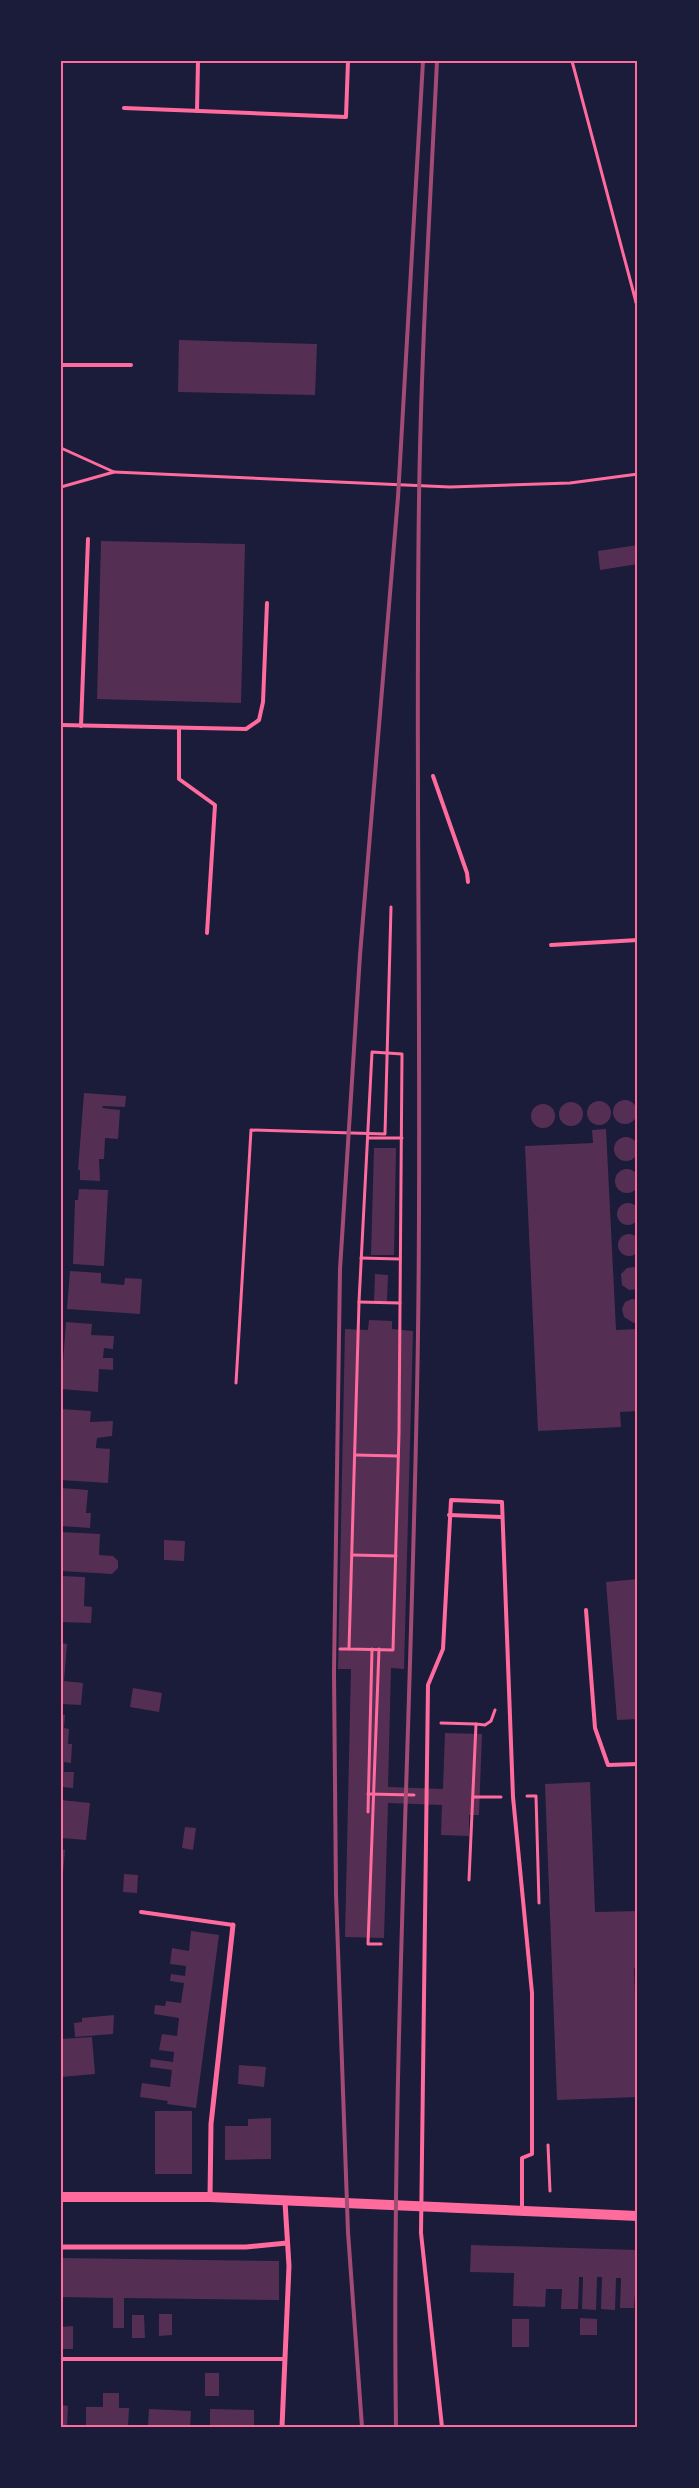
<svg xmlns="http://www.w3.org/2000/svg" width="699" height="2488" font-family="Inter,sans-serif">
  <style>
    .building { fill: #542f53 }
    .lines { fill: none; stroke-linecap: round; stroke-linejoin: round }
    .path { stroke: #ff6b9d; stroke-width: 3 }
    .service { stroke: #ff6b9d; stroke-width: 4 }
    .minor { stroke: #ff6b9d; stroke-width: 5 }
    .secondary { stroke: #ff6b9d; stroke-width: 10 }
    .rail { stroke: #a44b75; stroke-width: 4 }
    .neatline { fill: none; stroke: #ff6b9d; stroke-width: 2 }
  </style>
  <rect width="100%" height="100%" fill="#1b1b3a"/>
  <g class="building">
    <path d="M 179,340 L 317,344 L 315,395 L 178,392 Z"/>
    <path d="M 101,541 L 245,544 L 241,703 L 97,699 Z"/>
    <path d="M 638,545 L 638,564 L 600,570 L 598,551 Z"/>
    <path d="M 84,1093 L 126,1096 L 125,1107 L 103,1106 L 102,1108 L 120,1110 L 118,1139 L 105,1138 L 104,1159 L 99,1159 L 100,1181 L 80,1180 L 80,1170 L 78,1170 Z"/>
    <circle cx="625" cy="1112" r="12"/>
    <circle cx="599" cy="1113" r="12"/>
    <circle cx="571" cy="1114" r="12"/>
    <circle cx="543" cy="1116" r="12"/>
    <path d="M 606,1129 L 616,1330 L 638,1329 L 638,1411 L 620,1412 L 621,1427 L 538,1431 L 525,1146 L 593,1143 L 592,1130 Z"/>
    <circle cx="626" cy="1149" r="12"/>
    <path d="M 374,1148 L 396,1148 L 394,1255 L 371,1255 Z"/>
    <circle cx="627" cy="1181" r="12"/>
    <path d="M 79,1189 L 108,1190 L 104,1266 L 73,1264 L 75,1200 L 78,1200 Z"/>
    <circle cx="628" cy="1214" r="11"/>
    <circle cx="629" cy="1245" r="11"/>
    <path d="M 635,1267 L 638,1268 L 638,1289 L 629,1290 L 622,1285 L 621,1274 L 627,1268 Z"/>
    <path d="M 70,1271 L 101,1273 L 101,1283 L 124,1285 L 125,1278 L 142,1279 L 140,1314 L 67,1309 Z"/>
    <path d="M 375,1274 L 388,1275 L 387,1301 L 374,1301 Z"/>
    <path d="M 632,1299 L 638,1300 L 638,1322 L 634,1323 L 624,1317 L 622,1309 L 625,1302 Z"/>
    <path d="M 369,1320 L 392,1321 L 392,1329 L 413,1331 L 404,1669 L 391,1668 L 388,1787 L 443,1789 L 445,1733 L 482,1734 L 479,1815 L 469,1815 L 469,1836 L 441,1835 L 442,1805 L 388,1803 L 384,1938 L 345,1937 L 351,1669 L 338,1669 L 345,1329 L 368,1330 Z"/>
    <path d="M 66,1322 L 92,1324 L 91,1335 L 114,1336 L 113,1349 L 104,1348 L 103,1358 L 113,1358 L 113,1370 L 99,1369 L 98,1392 L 61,1389 Z"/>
    <path d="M 61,1409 L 91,1411 L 90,1422 L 113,1421 L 112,1436 L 97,1438 L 96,1446 L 96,1448 L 110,1449 L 108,1483 L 61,1480 Z"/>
    <path d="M 61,1488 L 88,1490 L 86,1513 L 91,1513 L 90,1528 L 61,1526 Z"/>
    <path d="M 61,1532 L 100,1534 L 99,1555 L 113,1556 L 118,1561 L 118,1568 L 112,1574 L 61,1571 Z"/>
    <path d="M 164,1540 L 185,1541 L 184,1561 L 164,1560 Z"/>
    <path d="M 61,1576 L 85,1577 L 84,1606 L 92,1607 L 91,1623 L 61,1622 Z"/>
    <path d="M 638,1579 L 638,1719 L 617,1720 L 606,1582 Z"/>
    <path d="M 61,1643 L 67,1644 L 64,1681 L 83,1683 L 81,1705 L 61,1704 Z"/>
    <path d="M 133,1688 L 162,1693 L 159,1712 L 130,1707 Z"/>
    <path d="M 61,1715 L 65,1715 L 64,1728 L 69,1729 L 68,1744 L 72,1744 L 71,1763 L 64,1762 L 64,1772 L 74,1772 L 73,1788 L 61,1787 Z"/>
    <path d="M 590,1782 L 595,1912 L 638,1911 L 638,1967 L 634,1968 L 638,2097 L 557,2100 L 545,1784 Z"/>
    <path d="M 61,1800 L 90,1803 L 86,1840 L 61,1838 Z"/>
    <path d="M 185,1827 L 196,1828 L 193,1850 L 182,1848 Z"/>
    <path d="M 61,1850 L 65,1850 L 63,1873 L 61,1873 Z"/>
    <path d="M 124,1874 L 138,1875 L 137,1893 L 123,1892 Z"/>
    <path d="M 191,1931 L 219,1935 L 196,2108 L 167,2104 L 168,2101 L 140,2097 L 142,2083 L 170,2087 L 172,2070 L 150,2067 L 151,2059 L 173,2062 L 174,2052 L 159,2050 L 162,2034 L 177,2036 L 179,2018 L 154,2014 L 155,2005 L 165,2006 L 166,2001 L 181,2003 L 184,1983 L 170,1981 L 171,1974 L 185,1976 L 186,1966 L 170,1964 L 172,1948 L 189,1951 Z"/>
    <path d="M 114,2015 L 113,2034 L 75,2037 L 74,2023 L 82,2022 L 82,2018 Z"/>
    <path d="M 92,2037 L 95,2074 L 61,2077 L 61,2039 Z"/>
    <path d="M 239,2065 L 266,2067 L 264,2087 L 238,2084 Z"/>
    <rect x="155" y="2111" width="37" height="63"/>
    <path d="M 271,2118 L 271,2159 L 225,2160 L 225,2126 L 248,2126 L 248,2119 Z"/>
    <path d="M 471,2245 L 638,2250 L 634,2308 L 620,2308 L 621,2278 L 616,2278 L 615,2310 L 601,2309 L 602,2277 L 597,2277 L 596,2310 L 582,2309 L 583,2277 L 579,2277 L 578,2309 L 561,2309 L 562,2289 L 546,2289 L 545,2307 L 513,2306 L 514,2273 L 470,2272 Z"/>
    <path d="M 61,2258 L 279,2261 L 279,2300 L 124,2298 L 124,2328 L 113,2328 L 113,2298 L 61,2297 Z"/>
    <path d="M 159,2314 L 172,2314 L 172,2335 L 159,2336 Z"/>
    <path d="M 132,2315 L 144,2315 L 145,2338 L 132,2338 Z"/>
    <path d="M 580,2318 L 597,2319 L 597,2335 L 580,2335 Z"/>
    <rect x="512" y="2319" width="17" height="28"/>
    <path d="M 73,2326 L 73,2349 L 61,2349 L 61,2327 Z"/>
    <rect x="205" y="2373" width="14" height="23"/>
    <path d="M 103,2393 L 119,2393 L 119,2408 L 129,2408 L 128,2427 L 86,2427 L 86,2407 L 103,2407 Z"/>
    <path d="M 61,2405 L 68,2406 L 67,2427 L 61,2427 Z"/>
    <path d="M 149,2409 L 191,2411 L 190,2427 L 148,2427 Z"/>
    <path d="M 210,2409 L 254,2410 L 254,2427 L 210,2427 Z"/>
  </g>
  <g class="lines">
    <g class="path">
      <path d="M 572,61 L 636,302 L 638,298"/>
      <path d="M 636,302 L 638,309"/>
      <path d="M 61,448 L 114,472 L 61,487"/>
      <path d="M 114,472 L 450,487 L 570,483 L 638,474"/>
      <path d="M 372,1052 L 402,1054 L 399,1433 L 393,1650 L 349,1649 L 359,1302 Z"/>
      <path d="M 368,1138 L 402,1138"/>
      <path d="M 361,1258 L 400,1259"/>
      <path d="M 359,1302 L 400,1303"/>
      <path d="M 236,1383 L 251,1130 L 385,1134 L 391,907"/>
      <path d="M 355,1455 L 398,1456"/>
      <path d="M 352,1555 L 396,1556"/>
      <path d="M 340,1649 L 349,1649"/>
      <path d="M 379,1649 L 368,1944 L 381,1944"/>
      <path d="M 441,1723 L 476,1724"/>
      <path d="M 368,1794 L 414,1795"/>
      <path d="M 527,1796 L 536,1796 L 539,1903"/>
      <path d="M 473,1797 L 501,1797"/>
      <path d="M 368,1812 L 372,1649"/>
      <path d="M 469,1880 L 476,1724 L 485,1725 L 491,1721 L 495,1710"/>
      <path d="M 548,2145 L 550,2191"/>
    </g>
    <g class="service">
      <path d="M 124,108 L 346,117 L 348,61"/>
      <path d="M 197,111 L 198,61"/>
      <path d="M 61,365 L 131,365"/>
      <path d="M 61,725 L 246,729 L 259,720 L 263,702 L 267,603"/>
      <path d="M 81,726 L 88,539"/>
      <path d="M 179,729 L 179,779 L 215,805 L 207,933"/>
      <path d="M 433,776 L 467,873 L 468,882"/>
      <path d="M 551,945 L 638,940"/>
      <path d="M 449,1515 L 501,1517"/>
      <path d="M 586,1610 L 595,1728 L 608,1765 L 638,1764"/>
      <path d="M 141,1912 L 233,1925"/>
      <path d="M 61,2359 L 285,2359"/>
      <path d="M 442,2427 L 421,2233 L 428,1685 L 443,1649 L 451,1500 L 502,1502 L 513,1797 L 532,1993 L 532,2154 L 522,2158 L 522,2211"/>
    </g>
    <g class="minor">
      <path d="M 210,2197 L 211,2124 L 233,1925"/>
      <path d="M 61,2247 L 246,2247 L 287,2243"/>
      <path d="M 282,2427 L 289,2266 L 285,2202"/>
    </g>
    <path class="secondary" d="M 61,2197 L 210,2197 L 638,2216"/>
    <g class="rail">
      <path d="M 362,2427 L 348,2232 L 336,1894 L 334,1672 L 340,1269 L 360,955 L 398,497 L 423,61"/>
      <path d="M 396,2427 C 391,2062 413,1698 418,1333 C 422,1056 415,778 419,501 C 421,354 430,208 437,61"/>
    </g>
  </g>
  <rect width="699" height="2488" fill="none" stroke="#1b1b3a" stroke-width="125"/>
  <rect x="62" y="62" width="574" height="2364" class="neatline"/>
</svg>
